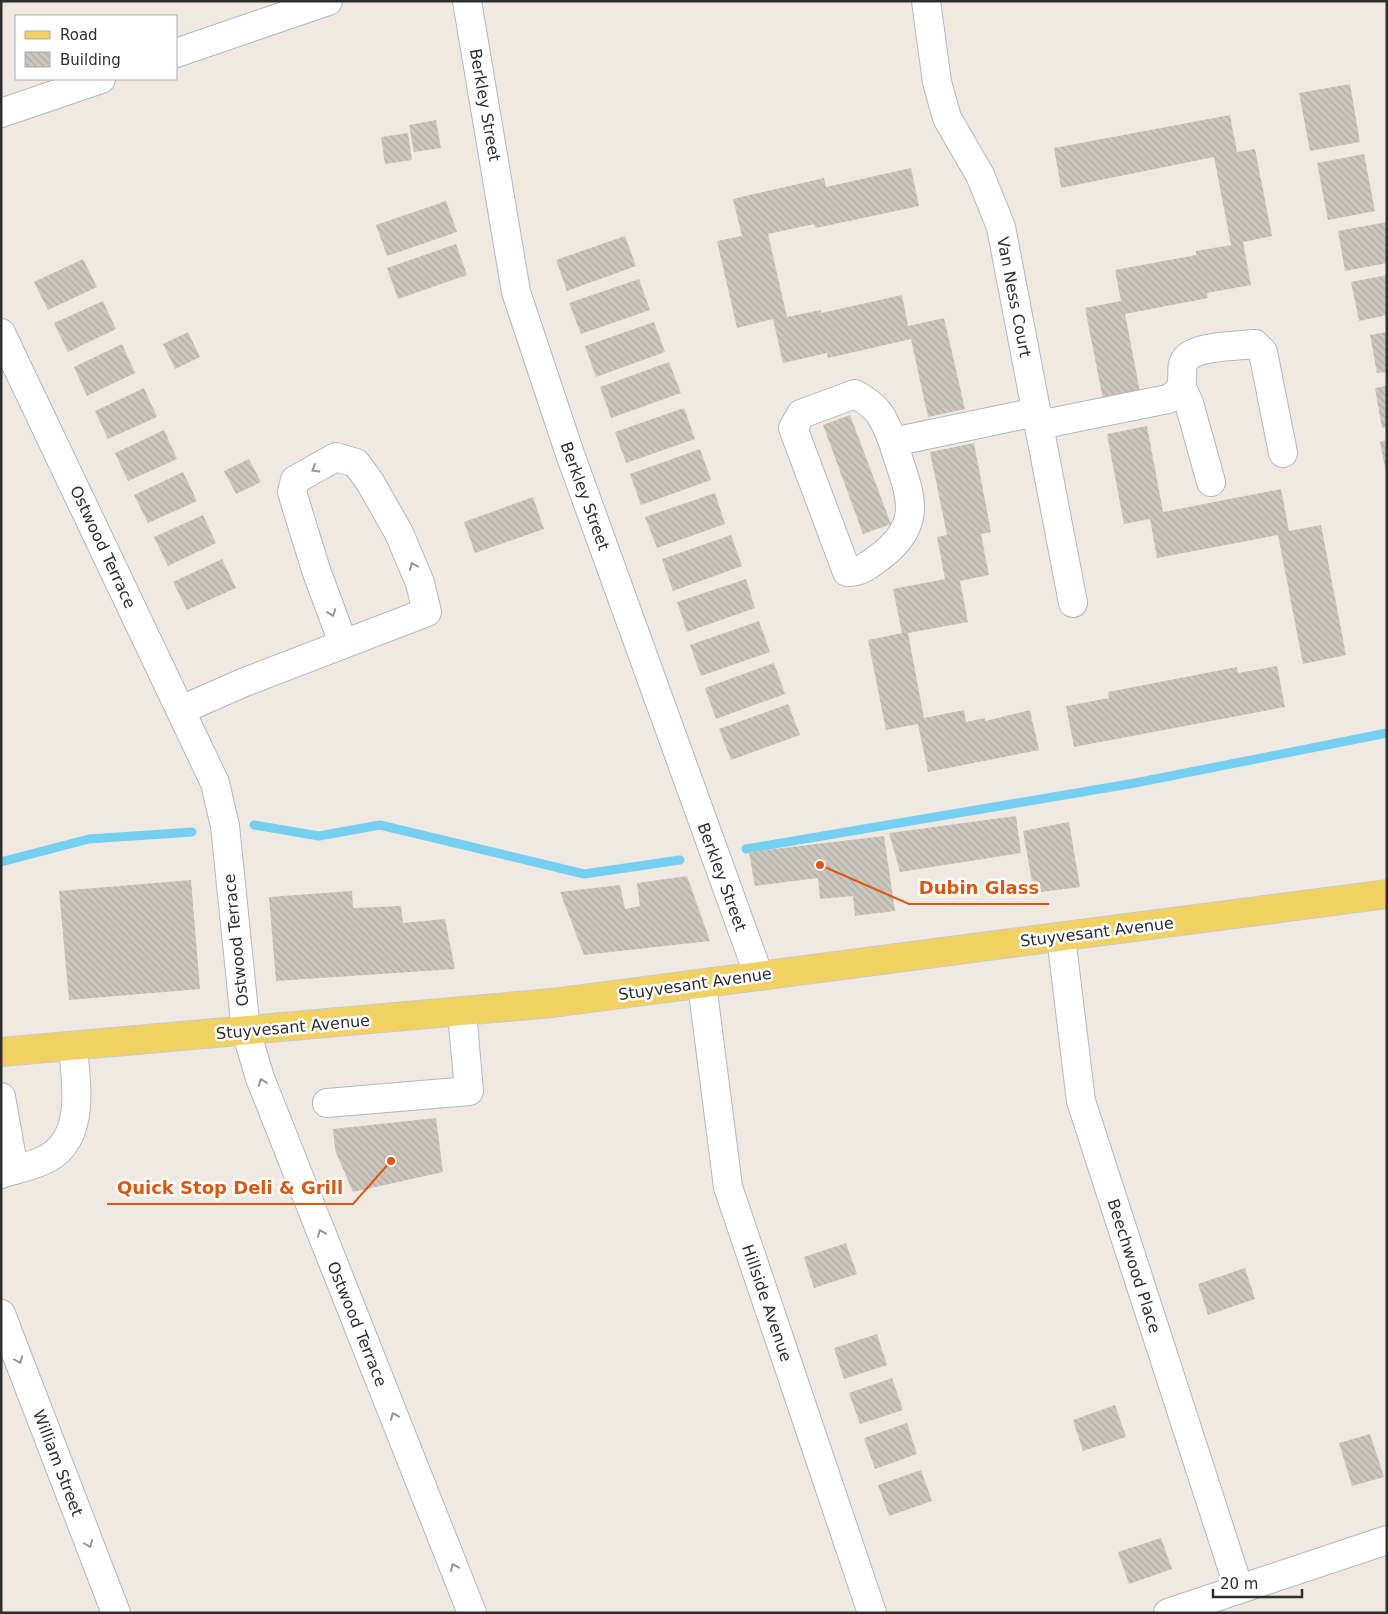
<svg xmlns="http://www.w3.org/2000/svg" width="1388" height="1614" font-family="'DejaVu Sans',sans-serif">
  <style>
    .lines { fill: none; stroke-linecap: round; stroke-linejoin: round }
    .stream { stroke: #75cff0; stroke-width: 9 }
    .building { fill: url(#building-back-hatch) }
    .minor-casing { stroke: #b4b7c1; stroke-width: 30 }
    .major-casing { stroke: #c9c9c9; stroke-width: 30 }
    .minor { stroke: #fff; stroke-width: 28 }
    .major { stroke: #f2d163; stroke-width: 28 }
    .oneway { stroke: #969696 }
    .labels { text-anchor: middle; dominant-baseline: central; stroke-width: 5; stroke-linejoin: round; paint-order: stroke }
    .street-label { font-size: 16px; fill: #2e2e2e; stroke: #fff }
    .leader { fill: none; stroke: #df570e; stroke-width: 2 }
    .callout-dot { fill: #df570e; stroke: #fff; stroke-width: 2 }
    .callout-label { font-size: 18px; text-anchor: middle; font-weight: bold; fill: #df570e; stroke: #fff; stroke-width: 5; stroke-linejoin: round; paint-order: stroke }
  </style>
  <defs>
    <pattern id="building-back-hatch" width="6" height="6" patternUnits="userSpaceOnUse" patternTransform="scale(1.25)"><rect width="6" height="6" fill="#cbc7bf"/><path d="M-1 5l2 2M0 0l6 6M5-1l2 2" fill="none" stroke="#afaba4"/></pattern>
  </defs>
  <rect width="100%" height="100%" fill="#efe9e1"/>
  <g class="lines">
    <g class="stream">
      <path d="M 254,825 L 319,836 L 380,825 L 584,874 L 680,860"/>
      <path d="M 746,849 L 1135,783 L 1387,733"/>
      <path d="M 1,862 L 89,839 L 192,832"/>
    </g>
  </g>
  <g class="building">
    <path d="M 1350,84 L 1360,142 L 1310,151 L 1299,93 Z"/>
    <path d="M 1230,115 L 1237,152 L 1255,149 L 1272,236 L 1243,242 L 1251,285 L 1207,293 L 1208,298 L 1125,314 L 1140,392 L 1103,399 L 1085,308 L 1121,301 L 1115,270 L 1196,255 L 1196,251 L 1231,245 L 1214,157 L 1061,188 L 1054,148 Z"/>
    <path d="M 436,120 L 441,148 L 414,152 L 409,125 Z"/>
    <path d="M 408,133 L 412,160 L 385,164 L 381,137 Z"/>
    <path d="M 1364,154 L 1375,211 L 1328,220 L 1317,163 Z"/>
    <path d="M 911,168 L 919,206 L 816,228 L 814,224 L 768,234 L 787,317 L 821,310 L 821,313 L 902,295 L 908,326 L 944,318 L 965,409 L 928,417 L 911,339 L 828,358 L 827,353 L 783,363 L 773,319 L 737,328 L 717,241 L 742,236 L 733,199 L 824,178 L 826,187 Z"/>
    <path d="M 446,201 L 457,232 L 387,256 L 376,225 Z"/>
    <path d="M 1387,222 L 1387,263 L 1345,271 L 1338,231 Z"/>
    <path d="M 625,236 L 636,266 L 567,291 L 556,260 Z"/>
    <path d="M 456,244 L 467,275 L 398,299 L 387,268 Z"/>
    <path d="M 83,259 L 97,287 L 48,310 L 34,282 Z"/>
    <path d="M 1387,275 L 1387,315 L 1359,321 L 1351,282 Z"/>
    <path d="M 639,279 L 650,310 L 581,334 L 569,303 Z"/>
    <path d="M 103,301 L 116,329 L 68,352 L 54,323 Z"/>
    <path d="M 654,322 L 665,352 L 596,377 L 585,346 Z"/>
    <path d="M 188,332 L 200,357 L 175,369 L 163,344 Z"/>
    <path d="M 1387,332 L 1387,372 L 1377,373 L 1370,335 Z"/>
    <path d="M 122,344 L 135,373 L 87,396 L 74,367 Z"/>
    <path d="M 669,362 L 681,393 L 611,418 L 600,387 Z"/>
    <path d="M 1387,386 L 1387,427 L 1382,428 L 1375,388 Z"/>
    <path d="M 144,388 L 157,417 L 108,439 L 95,411 Z"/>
    <path d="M 684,408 L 695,439 L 626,463 L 615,432 Z"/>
    <path d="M 850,415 L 891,524 L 863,534 L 823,425 Z"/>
    <path d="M 1147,426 L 1163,512 L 1281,489 L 1289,531 L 1321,525 L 1346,655 L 1303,664 L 1278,535 L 1157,558 L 1150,519 L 1124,524 L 1107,434 Z"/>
    <path d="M 164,430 L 177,459 L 128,481 L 115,453 Z"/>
    <path d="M 1387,440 L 1387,472 L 1386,473 L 1380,442 Z"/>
    <path d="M 974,443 L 991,532 L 981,534 L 989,575 L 960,581 L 968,622 L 908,633 L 924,718 L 964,710 L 966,722 L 985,718 L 985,721 L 1030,710 L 1039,750 L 928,772 L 918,724 L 886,730 L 868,640 L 902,633 L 893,589 L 945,579 L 937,537 L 947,535 L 930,452 Z"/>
    <path d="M 700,449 L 711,480 L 641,505 L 630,474 Z"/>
    <path d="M 249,459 L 261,482 L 236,494 L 224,471 Z"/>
    <path d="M 183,472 L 197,501 L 148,523 L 134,495 Z"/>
    <path d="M 715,493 L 725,524 L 657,548 L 645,517 Z"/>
    <path d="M 533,497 L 544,529 L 475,553 L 464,522 Z"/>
    <path d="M 203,515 L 216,543 L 168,566 L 154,537 Z"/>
    <path d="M 731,535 L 742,566 L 673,591 L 662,559 Z"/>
    <path d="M 222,559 L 236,588 L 187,610 L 173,582 Z"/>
    <path d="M 746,579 L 755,608 L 687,632 L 677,602 Z"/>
    <path d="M 759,621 L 770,652 L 701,676 L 690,645 Z"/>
    <path d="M 774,663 L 785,694 L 716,719 L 705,688 Z"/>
    <path d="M 1277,666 L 1285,707 L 1074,747 L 1066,706 L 1109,698 L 1108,692 L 1237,667 L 1238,673 Z"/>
    <path d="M 788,704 L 800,735 L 731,760 L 719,729 Z"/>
    <path d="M 1016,816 L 1021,853 L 900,872 L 889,833 Z"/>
    <path d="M 1069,822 L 1080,887 L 1034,893 L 1023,831 Z"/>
    <path d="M 884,836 L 895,911 L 855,916 L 853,896 L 820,899 L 818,878 L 755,886 L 749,852 Z"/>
    <path d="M 687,876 L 710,941 L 584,955 L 560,892 L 620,885 L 625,909 L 640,906 L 637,883 Z"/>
    <path d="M 191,880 L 200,989 L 69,1000 L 59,891 Z"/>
    <path d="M 352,891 L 353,908 L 401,906 L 403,923 L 445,919 L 455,969 L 276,981 L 269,897 Z"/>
    <path d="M 436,1118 L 443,1172 L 353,1192 L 335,1150 L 333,1129 Z"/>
    <path d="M 846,1243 L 857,1274 L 814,1288 L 804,1257 Z"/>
    <path d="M 1245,1268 L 1255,1299 L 1208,1315 L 1198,1284 Z"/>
    <path d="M 877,1334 L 887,1365 L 844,1379 L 834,1348 Z"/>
    <path d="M 892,1378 L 903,1410 L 860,1424 L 849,1393 Z"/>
    <path d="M 1115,1405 L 1126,1437 L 1083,1451 L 1073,1420 Z"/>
    <path d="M 907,1423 L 917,1454 L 875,1469 L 864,1438 Z"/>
    <path d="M 1370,1434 L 1384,1477 L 1352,1486 L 1339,1443 Z"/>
    <path d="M 921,1470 L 932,1501 L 889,1516 L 878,1485 Z"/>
    <path d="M 1161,1538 L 1172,1569 L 1129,1584 L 1118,1552 Z"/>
  </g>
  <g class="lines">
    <g class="minor-casing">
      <g id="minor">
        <path d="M 467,1 L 516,292 L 570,454 L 759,976"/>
        <path d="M 926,1 L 937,82 L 947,118 L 980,175 L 1001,227 L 1073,603"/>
        <path d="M 176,53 L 328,1"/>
        <path d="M 1,113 L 101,79"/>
        <path d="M 1,333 L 215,783 L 225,826 L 246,1031 L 260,1078 L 472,1613"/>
        <path d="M 1182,388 L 1189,403 L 1211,482"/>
        <path d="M 1039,425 L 1168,399 C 1195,385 1171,365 1192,354 C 1206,346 1238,346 1255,344 L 1263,352 L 1283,453"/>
        <path d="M 893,442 C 907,490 928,520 881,556 C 869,565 862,572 847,572 L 793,428 L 801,414 L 855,394 C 880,408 883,417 893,442 L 1036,412"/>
        <path d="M 181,710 L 245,682 L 427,612 L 420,583 L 399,533 L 370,482 L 356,463 L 336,457 L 295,480 L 292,492 L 316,570 L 343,643"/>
        <path d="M 1061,937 L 1081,1101 L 1239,1589"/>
        <path d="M 702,984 L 728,1187 L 872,1613"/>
        <path d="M 1,1097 L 14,1170"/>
        <path d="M 327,1103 L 469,1091 L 462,1012"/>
        <path d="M 1,1174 C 15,1169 29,1167 42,1161 C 87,1142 76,1085 73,1046"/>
        <path d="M 1,1314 L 116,1613"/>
        <path d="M 1168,1613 L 1387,1540"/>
      </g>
    </g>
    <g class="major-casing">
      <path id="major" d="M 1,1052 L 552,1003 L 1387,894"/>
    </g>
    <use href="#minor" class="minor"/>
    <use href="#major" class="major"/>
  </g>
  <defs><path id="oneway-chevron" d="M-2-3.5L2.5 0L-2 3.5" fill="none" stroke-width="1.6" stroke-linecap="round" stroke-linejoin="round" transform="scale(1.25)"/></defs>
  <g class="oneway">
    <use href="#oneway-chevron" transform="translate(315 469) rotate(150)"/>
    <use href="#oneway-chevron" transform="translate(413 566) rotate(-113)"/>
    <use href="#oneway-chevron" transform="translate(332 613) rotate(71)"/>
    <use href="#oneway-chevron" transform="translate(262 1082) rotate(-110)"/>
    <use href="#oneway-chevron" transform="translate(321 1233) rotate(-112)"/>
    <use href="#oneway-chevron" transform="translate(19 1360) rotate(69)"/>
    <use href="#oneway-chevron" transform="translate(394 1416) rotate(-112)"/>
    <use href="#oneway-chevron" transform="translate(89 1544) rotate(69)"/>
    <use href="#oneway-chevron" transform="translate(454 1567) rotate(-112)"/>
  </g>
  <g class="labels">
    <g class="street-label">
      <text transform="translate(485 105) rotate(80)">Berkley Street</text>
      <text transform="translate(1014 297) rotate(79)">Van Ness Court</text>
      <text transform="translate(585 496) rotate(70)">Berkley Street</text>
      <text transform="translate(103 547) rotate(65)">Ostwood Terrace</text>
      <text transform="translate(722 877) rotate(70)">Berkley Street</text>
      <text transform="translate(1097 932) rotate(-7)">Stuyvesant Avenue</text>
      <text transform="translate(236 940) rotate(-96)">Ostwood Terrace</text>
      <text transform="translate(695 984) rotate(-8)">Stuyvesant Avenue</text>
      <text transform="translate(293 1027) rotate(-5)">Stuyvesant Avenue</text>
      <text transform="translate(1134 1266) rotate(72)">Beechwood Place</text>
      <text transform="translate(767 1303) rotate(71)">Hillside Avenue</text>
      <text transform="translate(357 1324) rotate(68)">Ostwood Terrace</text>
      <text transform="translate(58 1463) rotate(69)">William Street</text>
    </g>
  </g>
  <path class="leader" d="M820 865L909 904H1049M391 1161L353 1204H107"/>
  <g class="callout-dot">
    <circle cx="820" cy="865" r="5"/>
    <circle cx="391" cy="1161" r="5"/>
  </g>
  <g class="callout-label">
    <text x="979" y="894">Dubin Glass</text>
    <text x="230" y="1194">Quick Stop Deli &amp; Grill</text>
  </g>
  <rect width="1388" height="1614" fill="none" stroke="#2e2e2e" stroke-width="5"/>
  <rect x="15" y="15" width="162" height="65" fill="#ffffff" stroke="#ababab"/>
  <rect x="25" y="31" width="25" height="8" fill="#f2d163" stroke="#ababab"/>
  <text x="60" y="40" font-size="15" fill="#2e2e2e">Road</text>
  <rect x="25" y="52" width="25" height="15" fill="url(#building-back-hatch)" stroke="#ababab"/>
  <text x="60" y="65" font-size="15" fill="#2e2e2e">Building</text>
  <path d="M1213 1589v8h89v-8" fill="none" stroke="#2e2e2e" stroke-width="2.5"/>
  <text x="1220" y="1589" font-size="15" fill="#2e2e2e" stroke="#ffffff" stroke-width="4" paint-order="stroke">20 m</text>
</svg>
